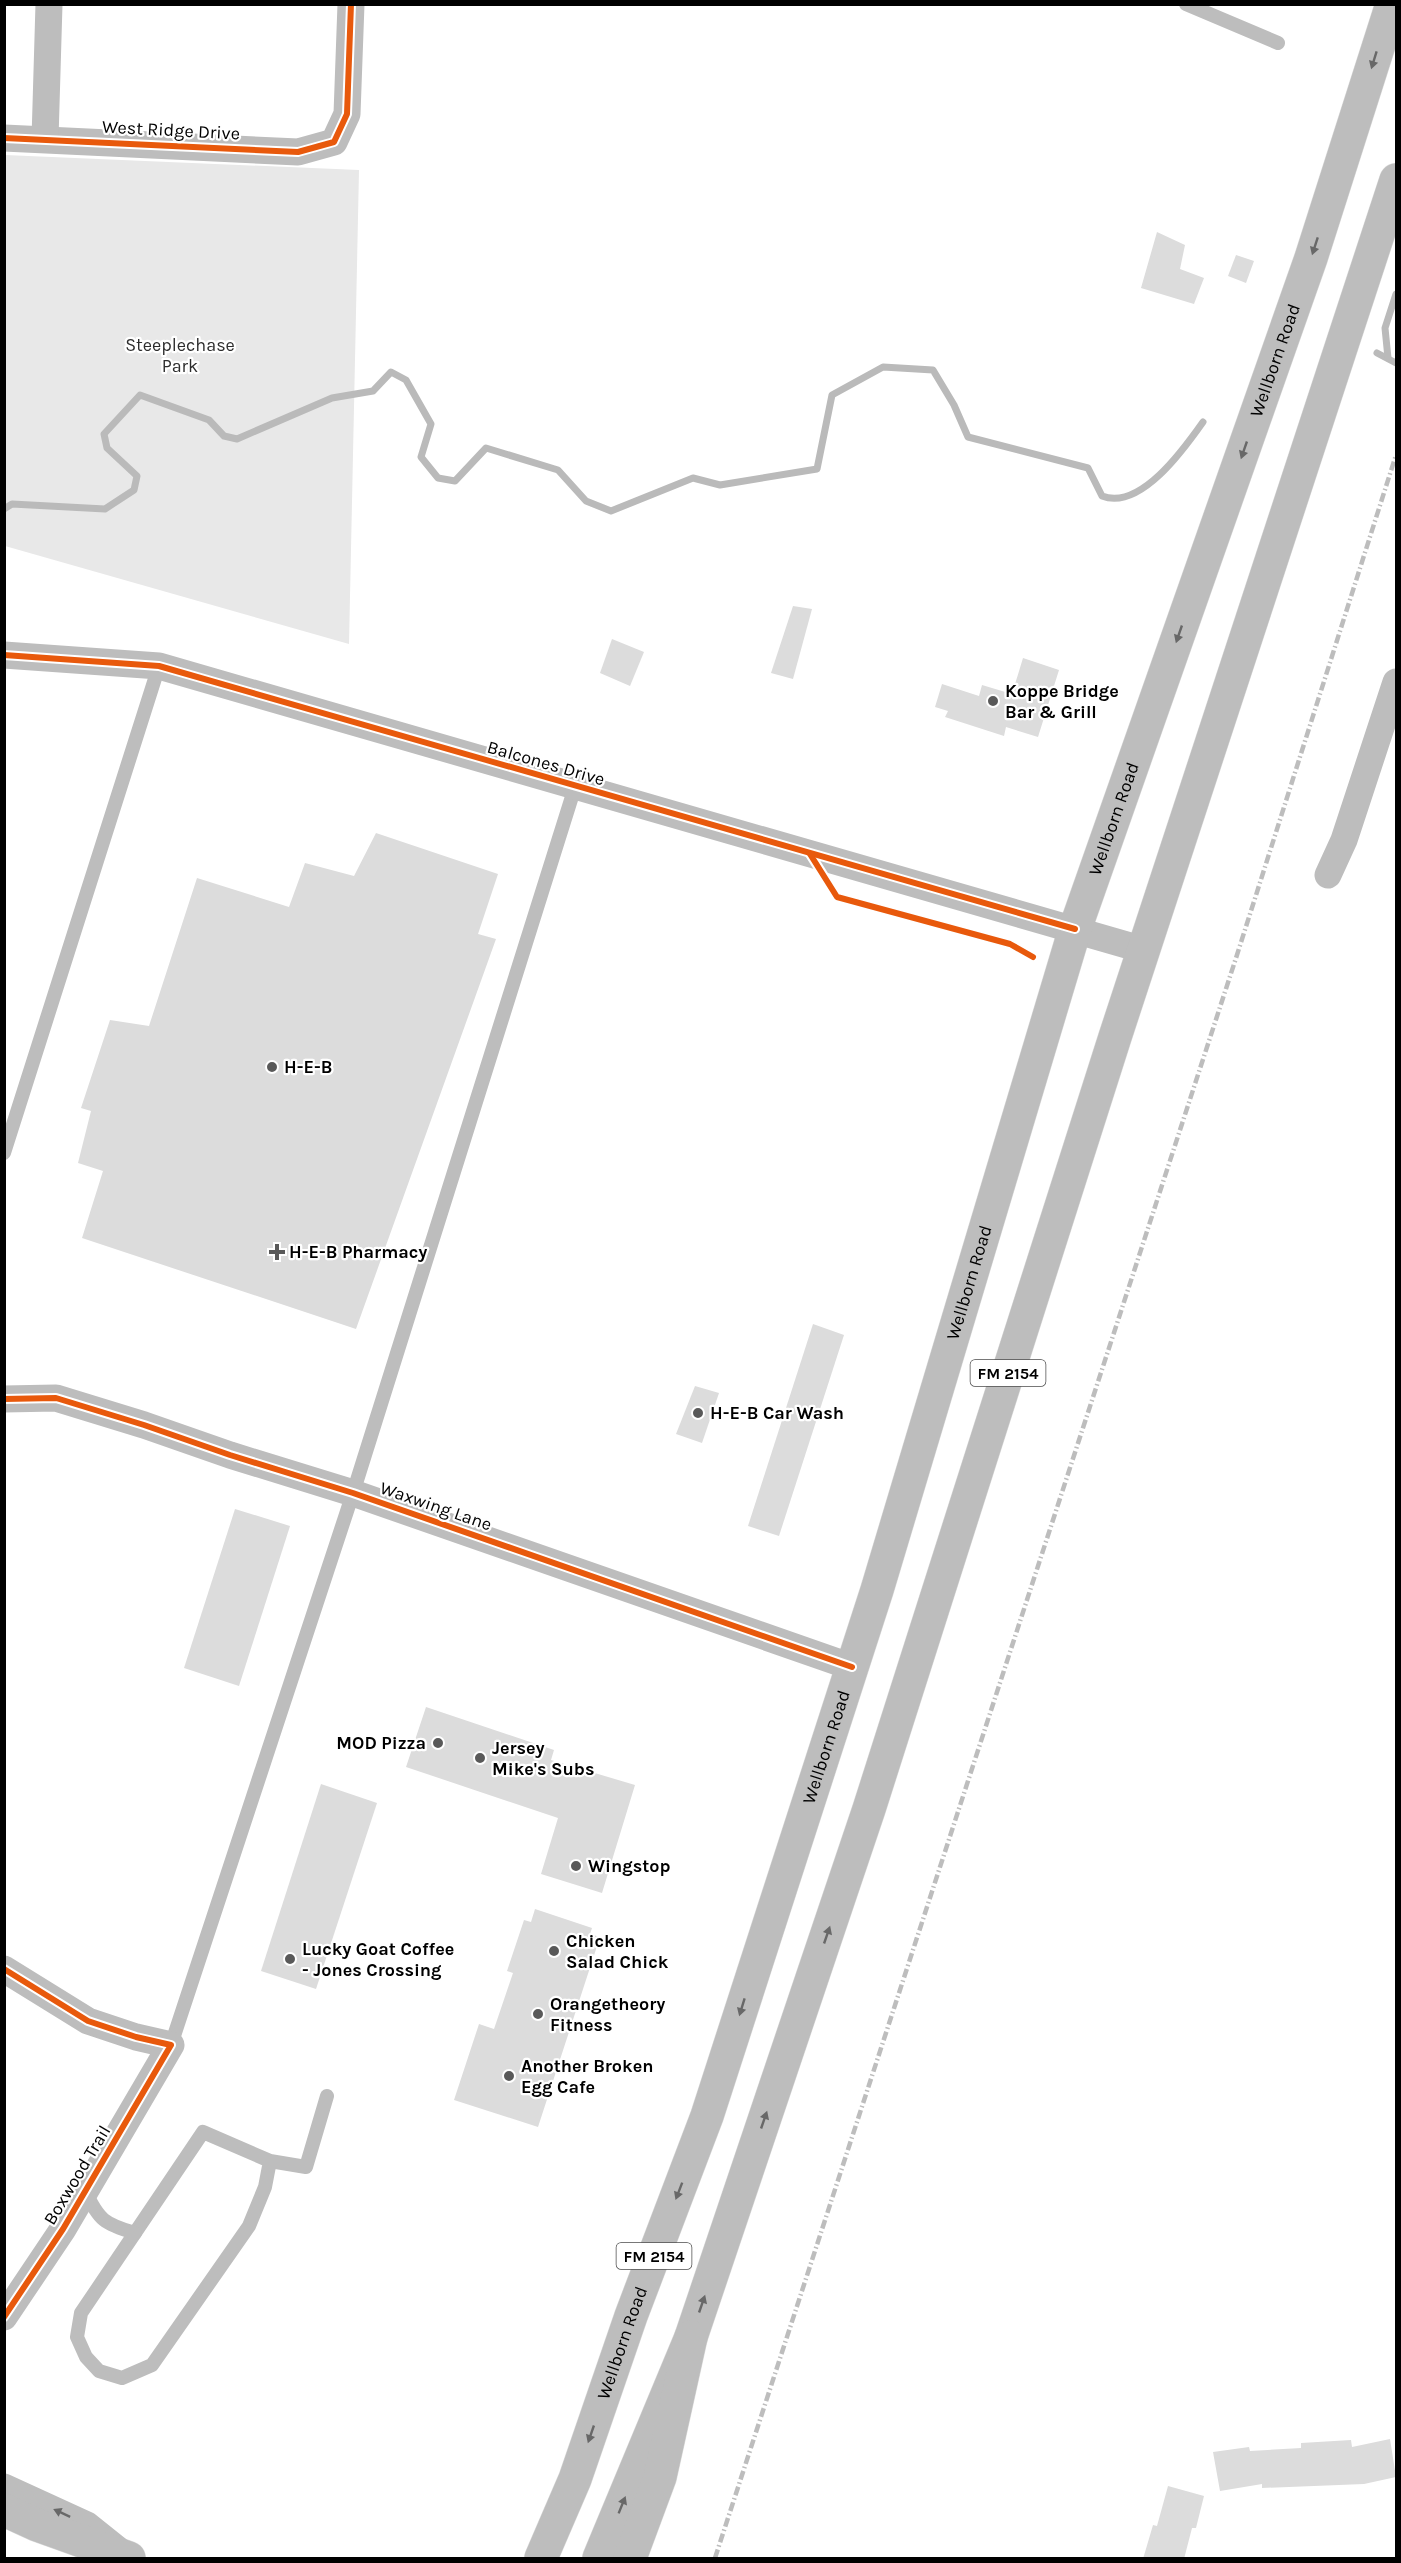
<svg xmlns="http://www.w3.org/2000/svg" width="1401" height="2563" font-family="Karla,sans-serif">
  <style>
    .green { fill: #e8e8e8 }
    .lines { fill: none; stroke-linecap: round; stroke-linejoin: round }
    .stream { stroke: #bababa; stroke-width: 7 }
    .building { fill: #dcdcdc }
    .primary-casing { stroke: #dbdbdb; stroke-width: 34 }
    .highway-casing { stroke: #dbdbdb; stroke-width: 34 }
    .lane { stroke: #bdbdbd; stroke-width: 14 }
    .street { stroke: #bdbdbd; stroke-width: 27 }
    .primary { stroke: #bdbdbd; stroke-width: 33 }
    .highway { stroke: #bdbdbd; stroke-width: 33 }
    .rail { stroke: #bdbdbd; stroke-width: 4.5; stroke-dasharray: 9 3 1.5 3; stroke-linecap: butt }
    .cycleway-casing { stroke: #fff; stroke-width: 10 }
    .cycleway { stroke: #e8590c; stroke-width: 6 }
    .oneway { fill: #686868 }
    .poi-dot { fill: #595959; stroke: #fff; stroke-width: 2 }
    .labels { text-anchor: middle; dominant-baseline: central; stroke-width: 4.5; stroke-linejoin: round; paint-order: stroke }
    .shield { fill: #fff; stroke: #4c4c4c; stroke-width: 1.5 }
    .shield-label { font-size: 16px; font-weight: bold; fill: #000 }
    .street-label { font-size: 18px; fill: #000; stroke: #fff }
    .park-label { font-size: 18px; fill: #2d2d2d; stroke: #fff }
    .poi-label { font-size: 18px; font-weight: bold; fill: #000; stroke: #fff; text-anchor: start }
  </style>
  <rect width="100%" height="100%" fill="#fff"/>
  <path class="green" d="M 5,155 L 359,170 L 349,644 L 5,546 Z"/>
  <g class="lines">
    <g class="stream">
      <path d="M 1377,353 L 1396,363"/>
      <path d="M 1388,358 L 1385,328 L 1396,294"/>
      <path d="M 4,509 L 12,504 L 105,509 L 134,490 L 137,476 L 107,448 L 104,434 L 140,395 L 209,420 L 224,436 L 237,439 L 332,398 L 373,391 L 391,372 L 406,380 L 431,424 L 421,457 L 438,478 L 455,481 L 486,448 L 558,470 L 586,501 L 611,511 L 693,478 L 720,485 L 817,469 L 832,395 L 883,367 L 933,370 L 954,405 L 968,437 L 1088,468 L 1102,496 C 1140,511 1184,449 1203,422"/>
    </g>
  </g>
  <g class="building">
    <path d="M 1157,232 L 1185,245 L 1180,269 L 1204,278 L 1194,304 L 1141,288 Z"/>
    <path d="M 1236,255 L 1254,261 L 1246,283 L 1228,276 Z"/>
    <path d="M 793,606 L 812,609 L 793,679 L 771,673 Z"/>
    <path d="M 612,639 L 644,652 L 630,686 L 600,673 Z"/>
    <path d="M 1023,658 L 1059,670 L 1038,737 L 1006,727 L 1004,736 L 945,717 L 948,711 L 935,707 L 942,684 L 979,696 L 982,685 L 1012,694 Z"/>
    <path d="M 376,833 L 498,874 L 478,934 L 496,939 L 356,1329 L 82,1238 L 103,1171 L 78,1163 L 91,1111 L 81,1108 L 110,1020 L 149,1026 L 197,878 L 289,907 L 305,863 L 354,876 Z"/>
    <path d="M 813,1324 L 844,1335 L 779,1536 L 748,1526 Z"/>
    <path d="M 695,1386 L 719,1393 L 702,1443 L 676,1434 Z"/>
    <path d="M 235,1509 L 290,1526 L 239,1686 L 184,1668 Z"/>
    <path d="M 426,1707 L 554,1750 L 551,1760 L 635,1785 L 602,1893 L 541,1874 L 558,1818 L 406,1767 Z"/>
    <path d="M 321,1784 L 377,1803 L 316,1989 L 261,1971 Z"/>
    <path d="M 535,1909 L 592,1928 L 590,1934 L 600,1937 L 538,2127 L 454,2100 L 479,2024 L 494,2029 L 513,1973 L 507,1971 L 524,1920 L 531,1922 Z"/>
    <path d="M 1390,2439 L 1396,2477 L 1364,2484 L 1262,2488 L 1262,2484 L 1220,2491 L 1213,2452 L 1249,2447 L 1250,2451 L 1301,2448 L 1301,2443 L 1351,2440 L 1352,2447 Z"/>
    <path d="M 1168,2486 L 1204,2496 L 1196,2528 L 1192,2528 L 1184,2559 L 1143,2559 L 1153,2525 L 1157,2526 Z"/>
  </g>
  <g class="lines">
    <g class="primary-casing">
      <g id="primary">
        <path id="s1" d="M 541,2558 L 575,2479 L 631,2316 L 707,2116 L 877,1590 L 1075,929 L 1311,258 L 1392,4"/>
        <path d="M 599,2558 L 691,2337 L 869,1809 L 1115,1037 L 1396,180"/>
      </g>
    </g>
    <g class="highway-casing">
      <g id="highway">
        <path d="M 4,2510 L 37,2525 L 129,2558"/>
        <path d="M 630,2558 L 660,2477 L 691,2337"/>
      </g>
    </g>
    <g class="lane">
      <path d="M 1186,4 L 1278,43"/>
      <path d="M 4,1153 L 159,666"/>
      <path d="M 171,2045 L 353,1493 L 575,787"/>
      <path d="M 270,2161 L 203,2132 L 81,2313 L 77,2337 L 86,2357 L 99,2371 L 122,2378 L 152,2365 L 249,2226 L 265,2187 L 270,2161 L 306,2167 L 327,2096"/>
      <path d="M 85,2191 C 99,2220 104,2224 135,2233"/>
    </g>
    <g class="street">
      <path d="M 4,138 L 298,152 L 334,142 L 347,114 L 351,4"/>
      <path d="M 45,139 L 49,4"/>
      <path d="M 4,655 L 159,666 L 1144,950"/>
      <path d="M 1328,875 L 1344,840 L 1396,682"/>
      <path d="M 4,1399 L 56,1398 L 144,1425 L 230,1455 L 353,1493 L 852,1667"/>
      <path d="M 4,1969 L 88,2021 L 136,2037 L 171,2045 L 63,2229 L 4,2317"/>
      <path d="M 4,2487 L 87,2525 L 117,2549"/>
    </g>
    <use href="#primary" class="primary"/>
    <use href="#highway" class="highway"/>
    <path class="rail" d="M 715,2558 L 1236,958 L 1396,455"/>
    <g class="cycleway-casing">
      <g id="cycleway">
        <path d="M 4,138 L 298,152 L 334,142 L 347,114 L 351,4"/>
        <path d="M 4,655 L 159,666 L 1075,929"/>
        <path d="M 810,854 L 837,897 L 1010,944 L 1033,957"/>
        <path d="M 4,1399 L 56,1398 L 144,1425 L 230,1455 L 353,1493 L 852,1667"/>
        <path d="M 4,1969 L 88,2021 L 136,2037 L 171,2045 L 63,2229 L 4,2317"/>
      </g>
    </g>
    <use href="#cycleway" class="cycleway"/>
  </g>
  <defs><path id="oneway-solid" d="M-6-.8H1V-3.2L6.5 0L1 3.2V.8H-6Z" transform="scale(1.5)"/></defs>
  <g class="oneway">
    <use href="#oneway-solid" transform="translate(1374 60) rotate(107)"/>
    <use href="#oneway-solid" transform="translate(1315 246) rotate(108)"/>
    <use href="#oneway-solid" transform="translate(1244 450) rotate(109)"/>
    <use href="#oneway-solid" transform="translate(1179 634) rotate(109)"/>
    <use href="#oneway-solid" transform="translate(827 1935) rotate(-71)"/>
    <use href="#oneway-solid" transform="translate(742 2007) rotate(107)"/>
    <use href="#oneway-solid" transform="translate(764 2120) rotate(-71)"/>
    <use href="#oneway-solid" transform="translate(679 2191) rotate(111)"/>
    <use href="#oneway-solid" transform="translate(702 2304) rotate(-71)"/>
    <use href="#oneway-solid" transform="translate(591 2434) rotate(109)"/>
    <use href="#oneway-solid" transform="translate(622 2505) rotate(-68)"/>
    <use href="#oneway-solid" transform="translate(62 2513) rotate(-155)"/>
  </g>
  <g class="poi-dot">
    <circle cx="993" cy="701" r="6"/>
    <circle cx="272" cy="1067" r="6"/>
    <path d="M274 1243h6v6h6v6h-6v6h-6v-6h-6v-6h6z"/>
    <circle cx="698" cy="1413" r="6"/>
    <circle cx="438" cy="1743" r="6"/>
    <circle cx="480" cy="1758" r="6"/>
    <circle cx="576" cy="1866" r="6"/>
    <circle cx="554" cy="1951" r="6"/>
    <circle cx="290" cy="1959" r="6"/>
    <circle cx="538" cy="2014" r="6"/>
    <circle cx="509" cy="2076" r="6"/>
  </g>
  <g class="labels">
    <g class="shield">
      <rect x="970.5" y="1360" width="75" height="26" rx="4.5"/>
      <rect x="616.5" y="2243" width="75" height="26" rx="4.5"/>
    </g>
    <g class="shield-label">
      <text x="1008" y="1373">FM 2154</text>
      <text x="654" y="2256">FM 2154</text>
    </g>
    <g class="street-label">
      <text transform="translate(171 130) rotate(3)">West Ridge Drive</text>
      <text stroke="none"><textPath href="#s1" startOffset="2318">Wellborn Road</textPath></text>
      <text transform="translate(546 763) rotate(16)">Balcones Drive</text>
      <text stroke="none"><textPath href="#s1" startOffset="1832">Wellborn Road</textPath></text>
      <text stroke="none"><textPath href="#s1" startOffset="1346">Wellborn Road</textPath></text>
      <text transform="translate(436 1506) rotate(19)">Waxwing Lane</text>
      <text stroke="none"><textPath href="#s1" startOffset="860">Wellborn Road</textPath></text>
      <text transform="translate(77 2175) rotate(-59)">Boxwood Trail</text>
      <text stroke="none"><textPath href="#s1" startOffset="230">Wellborn Road</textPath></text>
    </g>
    <g class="park-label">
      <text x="180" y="345">Steeplechase<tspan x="180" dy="21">Park</tspan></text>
    </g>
    <g class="poi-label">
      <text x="1005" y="691">Koppe Bridge<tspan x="1005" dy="21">Bar &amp; Grill</tspan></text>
      <text x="284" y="1067">H-E-B</text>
      <text x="289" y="1252">H-E-B Pharmacy</text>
      <text x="710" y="1413">H-E-B Car Wash</text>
      <text x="426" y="1743" text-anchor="end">MOD Pizza</text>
      <text x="492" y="1748">Jersey<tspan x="492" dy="21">Mike's Subs</tspan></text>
      <text x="588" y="1866">Wingstop</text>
      <text x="566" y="1941">Chicken<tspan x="566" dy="21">Salad Chick</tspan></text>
      <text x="302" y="1949">Lucky Goat Coffee<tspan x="302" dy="21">- Jones Crossing</tspan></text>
      <text x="550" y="2004">Orangetheory<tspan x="550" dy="21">Fitness</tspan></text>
      <text x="521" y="2066">Another Broken<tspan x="521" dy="21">Egg Cafe</tspan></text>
    </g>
  </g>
  <rect width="1401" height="2563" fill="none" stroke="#000000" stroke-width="12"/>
</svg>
